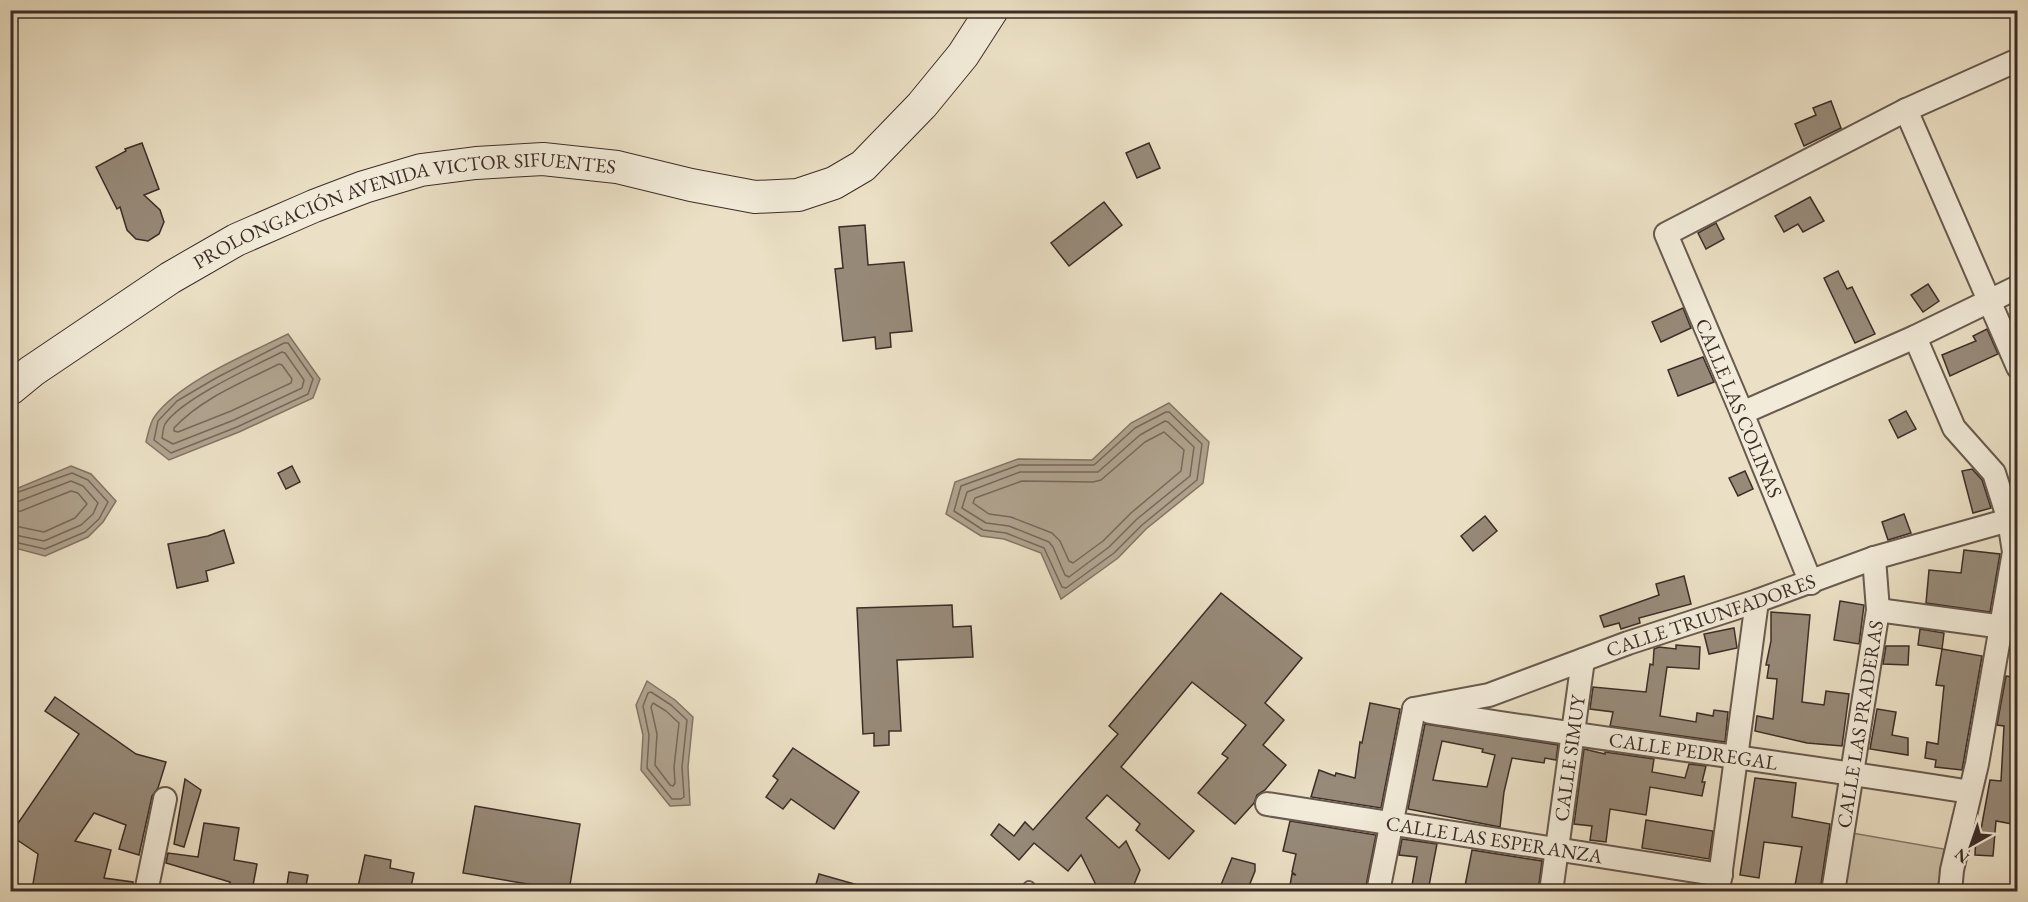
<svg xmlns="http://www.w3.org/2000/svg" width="2028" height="902" font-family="'EB Garamond',serif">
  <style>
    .green { fill: #cdc2aa; stroke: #847868; stroke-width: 1.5 }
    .water { fill: #b0a38f; stroke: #827465; stroke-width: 1.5 }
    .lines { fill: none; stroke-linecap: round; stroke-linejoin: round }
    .shore { stroke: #76685b; stroke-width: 1.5 }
    .building { fill: #978a79; stroke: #3c2d27; stroke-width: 1.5; fill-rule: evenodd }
    .lane-casing { stroke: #685a4e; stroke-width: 14 }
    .street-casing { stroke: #685a4e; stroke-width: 26 }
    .secondary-casing { stroke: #3c2d27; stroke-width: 34 }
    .lane { stroke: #f2ebd9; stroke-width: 10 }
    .street { stroke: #f2ebd9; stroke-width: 22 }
    .secondary { stroke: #f2ebd9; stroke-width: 32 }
    .labels { text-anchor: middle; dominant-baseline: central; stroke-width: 6; stroke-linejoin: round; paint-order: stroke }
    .street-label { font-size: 20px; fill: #3c2d27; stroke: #f2ebd9 }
  </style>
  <rect width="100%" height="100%" fill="#ebe0c5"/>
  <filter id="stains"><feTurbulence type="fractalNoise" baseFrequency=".00333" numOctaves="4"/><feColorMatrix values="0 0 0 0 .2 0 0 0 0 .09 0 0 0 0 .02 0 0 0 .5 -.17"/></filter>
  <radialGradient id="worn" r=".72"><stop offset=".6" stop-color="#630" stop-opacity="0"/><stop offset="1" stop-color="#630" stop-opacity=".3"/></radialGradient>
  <path class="green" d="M 1852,833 L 1944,849 L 1937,891 L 1843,892 Z"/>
  <g class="water">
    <path d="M 288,334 L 320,379 L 313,398 L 239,432 L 169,460 L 146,442 C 148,434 150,422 155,416 C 181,381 248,354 288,334 Z"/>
    <path d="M 1169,403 L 1209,442 L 1203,483 L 1146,529 L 1118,558 L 1061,599 L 1041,553 L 1004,539 L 981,536 L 946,514 L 955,482 L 1018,459 L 1092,460 L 1131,423 Z"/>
    <path d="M 71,466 L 91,474 L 116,501 L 103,522 L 88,537 L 45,556 L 11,547 L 11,491 Z"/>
    <path d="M 647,681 L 675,700 L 693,717 L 688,767 L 690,805 L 670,806 L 641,770 L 643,735 L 636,705 Z"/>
  </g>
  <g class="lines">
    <g class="shore">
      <path d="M 284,343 L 288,343 L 313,379 L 308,394 L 237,427 L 171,453 L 154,440 L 158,421 L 177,401 L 216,378 Z"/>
      <path d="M 282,352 L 285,353 L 304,380 L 302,388 L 234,420 L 173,444 L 162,438 C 163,433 163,428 165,424 C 181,399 254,366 282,352 Z"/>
      <path d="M 279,364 L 282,365 L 292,379 L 291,383 L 231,411 L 178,432 L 174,431 L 174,428 C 202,398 243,382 279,364 Z"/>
      <path d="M 1166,412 L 1169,412 L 1202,444 L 1197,480 L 1142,525 L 1114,553 L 1066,588 L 1062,587 L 1044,548 L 1006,533 L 983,530 L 954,511 L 961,486 L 1019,465 L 1094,465 L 1135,428 Z"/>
      <path d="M 1165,421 L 1168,422 L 1194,447 L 1190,476 L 1137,519 L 1109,547 L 1069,577 L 1065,575 L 1053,547 L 1049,542 L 1009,526 L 986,523 L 962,508 L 967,492 L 1020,472 L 1098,472 L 1140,435 Z"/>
      <path d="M 1164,432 L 1184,450 L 1181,471 L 1131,513 L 1103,541 L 1073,563 L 1069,561 L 1060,541 L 1052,533 L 1011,517 L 989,514 L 973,503 L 975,498 L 1022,481 L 1093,482 L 1101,480 L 1145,442 Z"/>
      <path d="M 10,495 L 72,473 L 88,480 L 108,502 L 99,519 L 85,532 L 45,549 L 10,541"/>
      <path d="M 10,503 L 17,502 L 71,481 L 83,486 L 98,503 L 93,514 L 81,525 L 44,541 L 10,534"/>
      <path d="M 10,512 L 21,511 L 71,491 L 78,493 L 87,504 L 75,518 L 44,532 L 10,525"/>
      <path d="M 651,692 L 671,705 L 687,720 L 682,767 L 684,797 L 681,799 L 672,799 L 647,768 L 649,735 L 643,706 L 648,693 Z"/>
      <path d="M 653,703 L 666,711 L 679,723 L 674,767 L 675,783 L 673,786 L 670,785 L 655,765 L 657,734 L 651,707 Z"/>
    </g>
  </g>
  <g class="building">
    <path d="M 1831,101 L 1841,128 L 1804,146 L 1795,124 L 1816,115 L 1813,108 Z"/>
    <path d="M 142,143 L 159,189 L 144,195 L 160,210 L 164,222 L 159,234 L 148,241 L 136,239 L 127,230 L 120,207 L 117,209 L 96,167 L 126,151 L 125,149 Z"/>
    <path d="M 1149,143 L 1160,168 L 1137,178 L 1126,153 Z"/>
    <path d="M 1810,197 L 1824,221 L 1803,232 L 1798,224 L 1784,232 L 1775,216 Z"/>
    <path d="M 1104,202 L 1122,225 L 1069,266 L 1051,243 Z"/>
    <path d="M 1716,223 L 1724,239 L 1706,249 L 1698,233 Z"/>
    <path d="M 865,225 L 868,265 L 904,262 L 912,331 L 890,333 L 891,347 L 876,349 L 875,337 L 843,341 L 835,269 L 843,268 L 839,227 Z"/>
    <path d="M 1838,271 L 1847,289 L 1852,287 L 1875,334 L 1855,343 L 1824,278 Z"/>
    <path d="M 1928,284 L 1939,301 L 1923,312 L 1911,295 Z"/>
    <path d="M 1683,308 L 1691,328 L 1661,342 L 1652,322 Z"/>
    <path d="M 1987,329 L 1998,354 L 1950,376 L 1942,355 L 1976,341 L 1973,336 Z"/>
    <path d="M 1703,357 L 1714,382 L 1678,396 L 1668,370 Z"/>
    <path d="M 1906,411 L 1916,429 L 1898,438 L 1889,420 Z"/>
    <path d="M 292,466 L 300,482 L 286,489 L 278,473 Z"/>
    <path d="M 1972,469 L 1982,480 L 1991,508 L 1973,513 L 1962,471 Z"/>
    <path d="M 1745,471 L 1753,489 L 1738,496 L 1729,478 Z"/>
    <path d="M 1904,514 L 1911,533 L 1888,540 L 1882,522 Z"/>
    <path d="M 1485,516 L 1497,531 L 1473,551 L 1461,536 Z"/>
    <path d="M 224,530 L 234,563 L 206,571 L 208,581 L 177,588 L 168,544 L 208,536 Z"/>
    <path d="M 1964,550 L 2000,554 L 1990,612 L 1926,603 L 1929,570 L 1961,573 Z"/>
    <path d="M 1684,576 L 1691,604 L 1639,618 L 1640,623 L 1621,629 L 1619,623 L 1604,627 L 1600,616 L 1659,595 L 1656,584 Z"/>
    <path d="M 1221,593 L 1302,658 L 1265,703 L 1284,720 L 1263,745 L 1286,765 L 1265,790 L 1257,795 L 1254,803 L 1235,824 L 1198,793 L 1228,758 L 1222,754 L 1246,725 L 1192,682 L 1121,767 L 1194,831 L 1169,859 L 1136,830 L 1140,824 L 1107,795 L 1086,818 L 1119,848 L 1126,841 L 1140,870 L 1133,887 L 1121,891 L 1104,891 L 1098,889 L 1081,855 L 1068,871 L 1034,843 L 1019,860 L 991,835 L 999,824 L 1014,836 L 1025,822 L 1033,830 L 1118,734 L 1109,726 Z"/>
    <path d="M 1840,601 L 1864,605 L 1859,644 L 1834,640 Z"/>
    <path d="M 952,605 L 953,627 L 971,626 L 973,657 L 897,660 L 901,731 L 889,731 L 889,745 L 874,746 L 874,733 L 863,734 L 857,608 Z"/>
    <path d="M 1771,612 L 1810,615 L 1802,702 L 1824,705 L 1826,691 L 1849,694 L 1842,746 L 1807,743 L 1755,731 L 1757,716 L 1773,719 L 1777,679 L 1767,678 L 1769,665 L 1766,665 L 1771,641 Z"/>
    <path d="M 1734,628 L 1737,648 L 1709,654 L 1704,634 Z"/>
    <path d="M 1920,629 L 1944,633 L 1942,649 L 1918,645 Z"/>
    <path d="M 1676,645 L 1700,647 L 1699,669 L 1667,667 L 1660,716 L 1696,722 L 1697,713 L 1713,716 L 1714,710 L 1728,712 L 1725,742 L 1610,726 L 1613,712 L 1590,709 L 1593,687 L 1646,692 L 1650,664 L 1653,665 L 1654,649 L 1659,647 L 1676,649 Z"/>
    <path d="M 1886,646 L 1909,646 L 1908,665 L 1883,664 Z"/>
    <path d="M 1942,649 L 1982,656 L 1962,770 L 1935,767 L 1936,760 L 1925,758 L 1927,742 L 1938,744 L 1944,686 L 1936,685 Z"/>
    <path d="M 2006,676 L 2018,678 L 2018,825 L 1996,821 L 1993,856 L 1975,855 L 1976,835 L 1980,835 L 1990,780 L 2001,781 L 2004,726 L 1997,725 Z"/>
    <path d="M 55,697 L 136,754 L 166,762 L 158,788 L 152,796 L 139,855 L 119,849 L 126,825 L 94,813 L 75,841 L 111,850 L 104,878 L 133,882 L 133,891 L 42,891 L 32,890 L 38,854 L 10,835 L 79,734 L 45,711 Z"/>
    <path d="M 1370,703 L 1400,709 L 1381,808 L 1311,797 L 1319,770 L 1335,776 L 1336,773 L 1355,778 L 1360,742 L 1362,743 Z"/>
    <path d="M 1877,709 L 1896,712 L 1892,735 L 1908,738 L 1908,755 L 1870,749 Z"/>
    <path d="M 1425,724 L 1558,745 L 1556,760 L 1545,758 L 1544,763 L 1512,758 L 1504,792 L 1500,827 L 1408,809 ZM 1442,741 L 1483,749 L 1482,752 L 1495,755 L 1487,787 L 1433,780 Z"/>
    <path d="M 793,748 L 859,792 L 834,829 L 791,799 L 783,809 L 766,797 L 778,780 L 773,776 Z"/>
    <path d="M 1584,749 L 1605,754 L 1605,752 L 1654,759 L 1652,772 L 1685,778 L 1689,764 L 1706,766 L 1702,782 L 1705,782 L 1702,796 L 1650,787 L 1646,815 L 1610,809 L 1606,842 L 1590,840 L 1592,826 L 1574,824 Z"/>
    <path d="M 1755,778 L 1796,783 L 1792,817 L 1830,824 L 1820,891 L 1794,891 L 1802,847 L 1764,842 L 1759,878 L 1740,875 Z"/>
    <path d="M 185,779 L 201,790 L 184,847 L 174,844 Z"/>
    <path d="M 475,806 L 580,824 L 569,891 L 463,873 Z"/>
    <path d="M 1646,820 L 1713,831 L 1709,859 L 1642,848 Z"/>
    <path d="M 1290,821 L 1376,835 L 1365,891 L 1289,891 L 1292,874 L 1296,875 L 1292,872 L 1296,854 L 1283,851 Z"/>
    <path d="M 204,823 L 239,828 L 234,860 L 257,864 L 252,891 L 228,891 L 230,882 L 166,863 L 168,853 L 198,857 Z"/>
    <path d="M 1402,839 L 1437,844 L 1428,891 L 1411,891 L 1417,857 L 1399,855 Z"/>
    <path d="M 1472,850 L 1542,861 L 1538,891 L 1519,888 L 1518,891 L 1464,891 Z"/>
    <path d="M 365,855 L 391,860 L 390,868 L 414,873 L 410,891 L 357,891 Z"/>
    <path d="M 1232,858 L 1255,864 L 1255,871 L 1247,891 L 1221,885 Z"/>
    <path d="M 289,872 L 308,875 L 305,891 L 286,891 Z"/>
    <path d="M 819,874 L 865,887 L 864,891 L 814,891 Z"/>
  </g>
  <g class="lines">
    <g class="lane-casing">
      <path id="lane" d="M 1028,892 L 1029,887"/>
    </g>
    <g class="street-casing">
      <g id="street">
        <path d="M 1906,110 L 2018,367"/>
        <path d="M 1915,337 L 1954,428 L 1994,473 L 2009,520 L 2014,552 L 1977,764 L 1952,870 L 1950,892"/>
        <path d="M 1742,413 L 1915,337 L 2018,287"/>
        <path d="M 1811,583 L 1742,413 L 1666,234 L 1906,110 L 2018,60"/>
        <path d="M 1878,610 L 2018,629"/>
        <path id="s1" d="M 1414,709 L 1489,695 L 1628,643 L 1757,601 L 1874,558 L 2009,520"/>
        <path id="s2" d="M 1430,712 C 1610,741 1791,763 1970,792"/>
        <path id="s3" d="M 1267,804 L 1721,875"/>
        <path d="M 146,892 L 165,799"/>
        <path d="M 1378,892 L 1414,709"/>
        <path id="s4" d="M 1551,892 L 1583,660"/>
        <path d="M 1718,892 L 1757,601"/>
        <path id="s5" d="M 1833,892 L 1878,610 L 1874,558"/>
      </g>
    </g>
    <g class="secondary-casing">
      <g id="secondary">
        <path id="s6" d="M 10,389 L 32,371 L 170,278 L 236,240 L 314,206 L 364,187 L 421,170 L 476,163 L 543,159 L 617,167 L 691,185 L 755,197 L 798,195 L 834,183 L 863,166 L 922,105 L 963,55 L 992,10"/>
      </g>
    </g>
    <use href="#lane" class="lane"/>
    <use href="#street" class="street"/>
    <use href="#secondary" class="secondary"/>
  </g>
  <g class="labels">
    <g class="street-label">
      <text stroke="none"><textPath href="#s6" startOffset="444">PROLONGACIÓN AVENIDA VICTOR SIFUENTES</textPath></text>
      <text transform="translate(1739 408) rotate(67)">CALLE LAS COLINAS</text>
      <text stroke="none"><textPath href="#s1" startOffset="312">CALLE TRIUNFADORES</textPath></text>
      <text stroke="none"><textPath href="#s5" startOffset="170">CALLE LAS PRADERAS</textPath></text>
      <text stroke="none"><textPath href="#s2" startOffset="266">CALLE PEDREGAL</textPath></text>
      <text stroke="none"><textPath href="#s4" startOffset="135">CALLE SIMUY</textPath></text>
      <text stroke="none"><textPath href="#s3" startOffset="230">CALLE LAS ESPERANZA</textPath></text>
    </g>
  </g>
  <rect width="2028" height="902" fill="none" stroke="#ebe0c5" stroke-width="36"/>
  <rect x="12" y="12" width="2004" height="878" fill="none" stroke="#3c2d27" stroke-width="3"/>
  <rect x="18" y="18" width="1992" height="866" fill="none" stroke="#3c2d27" stroke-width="1.5"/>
  <g transform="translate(1971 845) rotate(220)" stroke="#f2ebd9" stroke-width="4.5" paint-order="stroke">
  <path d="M0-4.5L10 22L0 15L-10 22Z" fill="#3c2d27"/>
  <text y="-9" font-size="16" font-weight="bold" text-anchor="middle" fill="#3c2d27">N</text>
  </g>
  <rect width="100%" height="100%" filter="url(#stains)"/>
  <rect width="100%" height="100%" fill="url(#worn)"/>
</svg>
